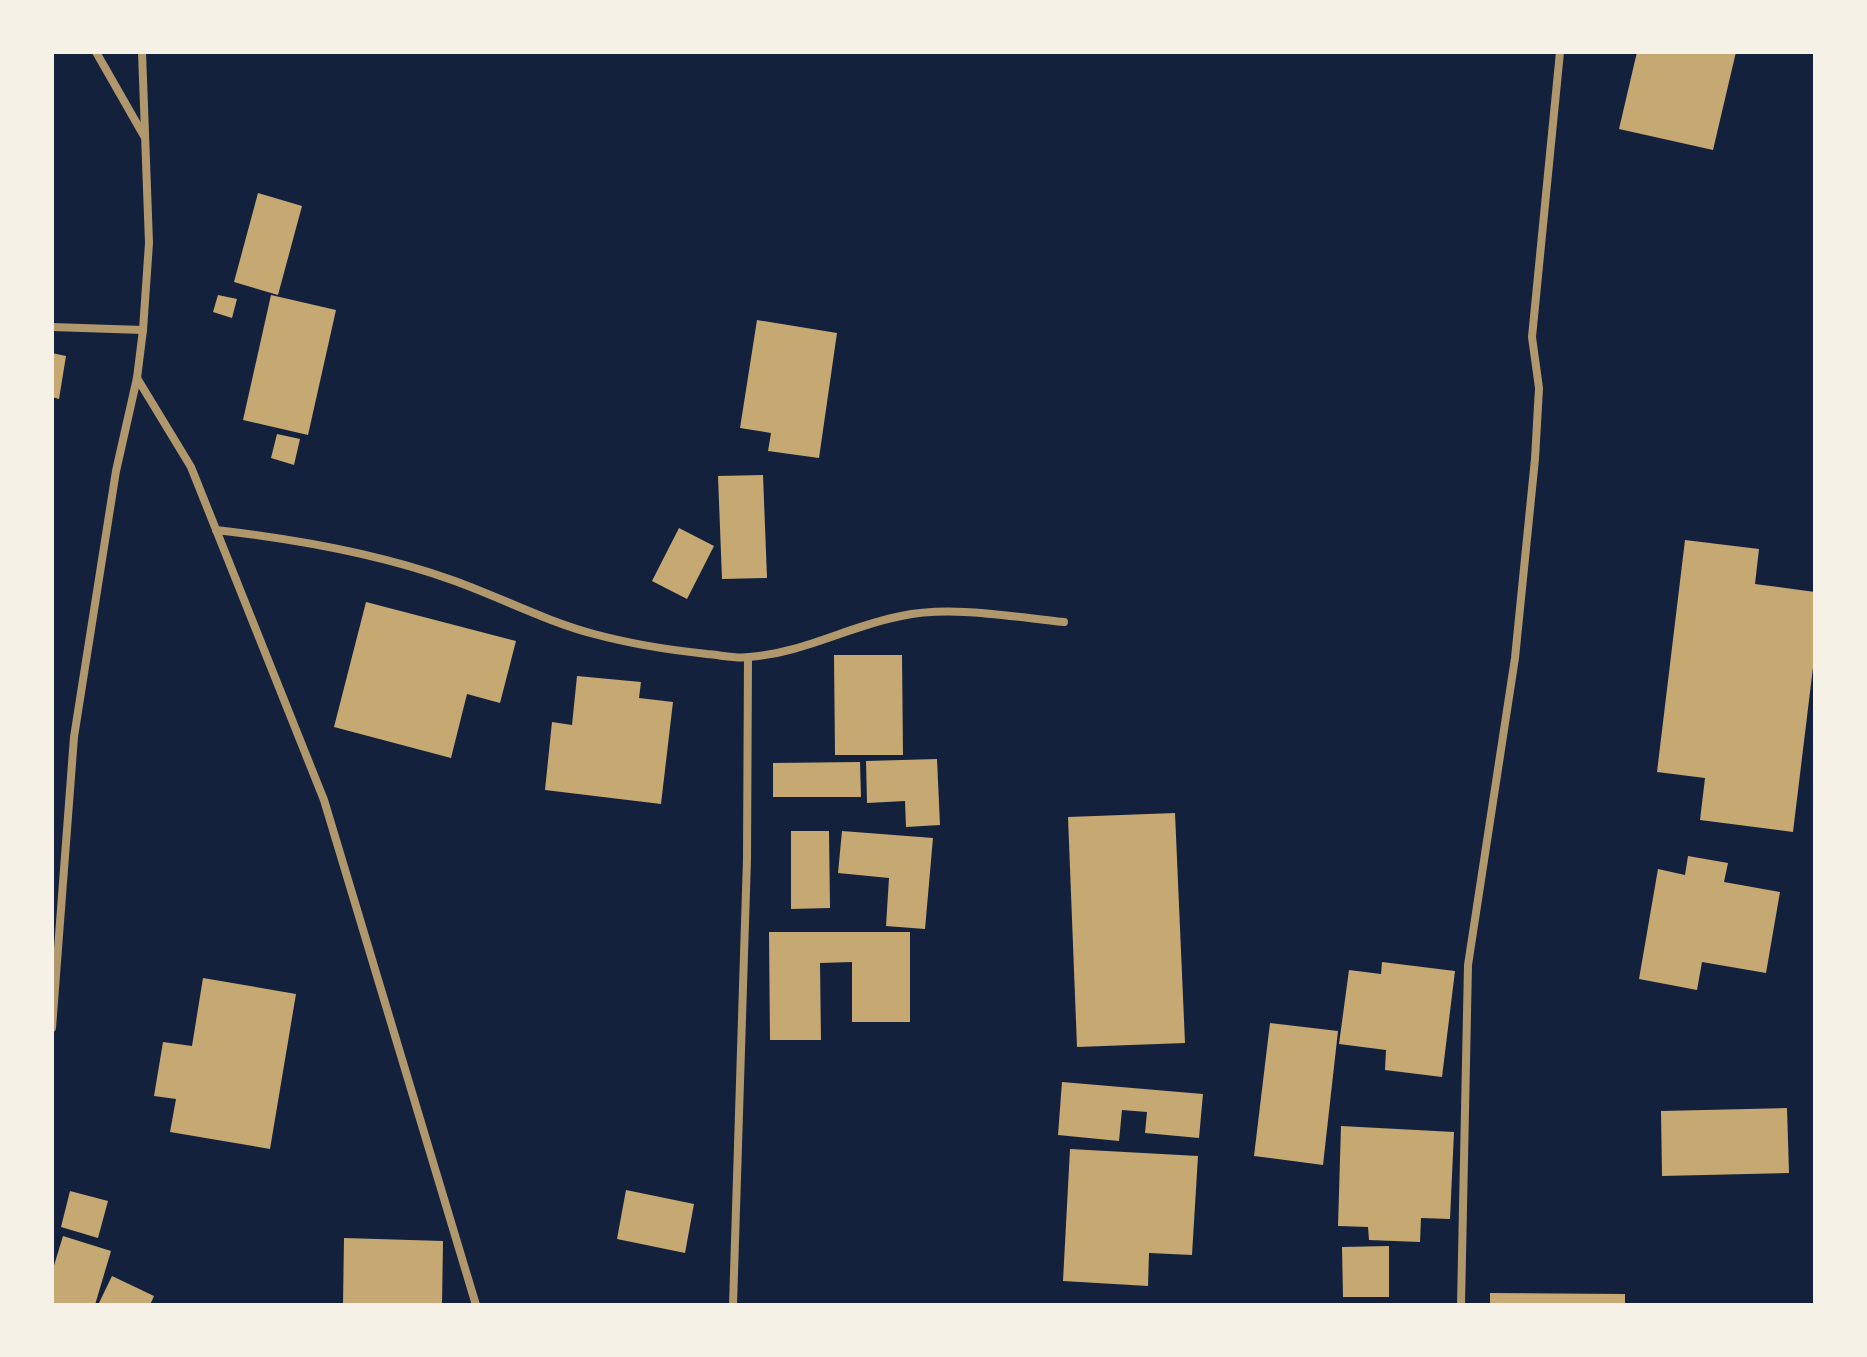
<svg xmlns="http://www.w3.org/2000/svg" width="1867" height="1357" font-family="Lato,sans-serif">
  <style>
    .building { fill: #c6a872 }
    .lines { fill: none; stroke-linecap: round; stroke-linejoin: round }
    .minor { stroke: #b1986c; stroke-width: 8 }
  </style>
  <rect width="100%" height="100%" fill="#14213d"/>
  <g class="building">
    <path d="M 1637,52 L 1736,52 L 1713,150 L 1619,129 Z"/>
    <path d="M 258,193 L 302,206 L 278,295 L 234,282 Z"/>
    <path d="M 218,295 L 237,299 L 232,318 L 213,312 Z"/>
    <path d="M 271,295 L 336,310 L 308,435 L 243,420 Z"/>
    <path d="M 757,320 L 837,333 L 819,458 L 768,451 L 771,433 L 740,428 Z"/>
    <path d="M 52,353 L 66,356 L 59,399 L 52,397 Z"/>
    <path d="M 277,434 L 300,439 L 294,465 L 271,458 Z"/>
    <path d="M 763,475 L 767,578 L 722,579 L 718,476 Z"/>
    <path d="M 679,528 L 714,546 L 687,599 L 652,581 Z"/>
    <path d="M 1685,540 L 1759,549 L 1755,584 L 1815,592 L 1815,651 L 1793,832 L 1700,820 L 1705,778 L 1657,772 Z"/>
    <path d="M 366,602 L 516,641 L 500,703 L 467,694 L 451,758 L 334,727 Z"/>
    <path d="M 834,655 L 902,655 L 903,755 L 835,755 Z"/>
    <path d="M 577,676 L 641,682 L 639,698 L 673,702 L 661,804 L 545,790 L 552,722 L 572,725 Z"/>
    <path d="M 937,759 L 940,825 L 906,827 L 905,801 L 867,803 L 866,761 Z"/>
    <path d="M 860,762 L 861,797 L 773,797 L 773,763 Z"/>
    <path d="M 1175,813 L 1185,1043 L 1077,1047 L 1068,817 Z"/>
    <path d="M 791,831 L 829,831 L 830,908 L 791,909 Z"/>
    <path d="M 842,831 L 933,838 L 925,929 L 886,926 L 889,878 L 838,873 Z"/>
    <path d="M 1688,856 L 1728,863 L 1724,882 L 1780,892 L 1766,973 L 1702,962 L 1697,990 L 1639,979 L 1658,869 L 1685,875 Z"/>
    <path d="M 769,932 L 910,932 L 910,1022 L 852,1022 L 852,962 L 820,963 L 821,1040 L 770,1040 Z"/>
    <path d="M 1382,962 L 1455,971 L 1442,1077 L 1385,1070 L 1386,1050 L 1339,1044 L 1349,970 L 1381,974 Z"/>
    <path d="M 203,978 L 296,994 L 270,1149 L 170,1132 L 176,1099 L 154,1096 L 163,1042 L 192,1046 Z"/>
    <path d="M 1270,1023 L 1338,1031 L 1323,1165 L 1254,1156 Z"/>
    <path d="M 1062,1082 L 1203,1094 L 1199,1138 L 1145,1133 L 1147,1112 L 1122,1110 L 1119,1141 L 1058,1135 Z"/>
    <path d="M 1787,1108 L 1789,1173 L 1662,1176 L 1661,1111 Z"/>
    <path d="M 1341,1126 L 1454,1132 L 1450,1219 L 1421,1218 L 1420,1242 L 1369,1240 L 1368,1227 L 1338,1226 Z"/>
    <path d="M 1070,1149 L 1198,1156 L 1192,1255 L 1149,1253 L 1148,1286 L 1063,1281 Z"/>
    <path d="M 626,1190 L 694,1204 L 685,1253 L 617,1239 Z"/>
    <path d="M 70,1191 L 108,1201 L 98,1238 L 61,1227 Z"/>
    <path d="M 63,1236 L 111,1251 L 95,1305 L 52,1305 L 52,1272 Z"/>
    <path d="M 344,1238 L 443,1241 L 442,1305 L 343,1305 Z"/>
    <path d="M 1389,1246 L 1389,1297 L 1343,1297 L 1342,1247 Z"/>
    <path d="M 112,1276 L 154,1296 L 150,1305 L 98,1305 Z"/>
    <path d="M 1490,1293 L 1625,1294 L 1625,1305 L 1490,1305 Z"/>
  </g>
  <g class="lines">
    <g class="minor">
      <path d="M 96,52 L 144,136"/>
      <path d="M 52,327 L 143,330"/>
      <path d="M 137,378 L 191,467 L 324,800 L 476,1305"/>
      <path d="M 216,530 C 295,539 377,553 452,580 C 500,597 545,621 594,634 C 631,644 669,650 707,654 C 721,655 736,659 749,657 C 803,653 849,626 901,616 C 951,605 1013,617 1064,622"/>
      <path d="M 52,1028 L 74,737 L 116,471 L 137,378 L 143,330 L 149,243 L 142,52"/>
      <path d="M 733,1305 L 747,859 L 748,658"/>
      <path d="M 1461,1305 L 1468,965 L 1515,658 L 1535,459 L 1539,388 L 1532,337 L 1560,52"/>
    </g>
  </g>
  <rect width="1867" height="1357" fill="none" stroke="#f6f1e7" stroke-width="108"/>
</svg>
